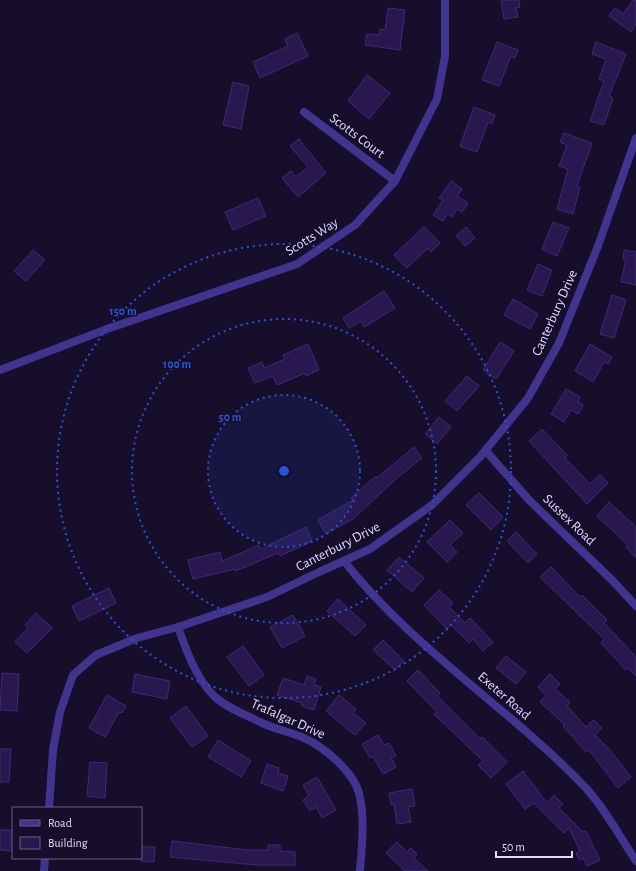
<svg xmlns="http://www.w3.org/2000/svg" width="636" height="871" font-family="'Alegreya Sans',sans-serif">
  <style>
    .building { fill: #28184e; stroke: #41287c }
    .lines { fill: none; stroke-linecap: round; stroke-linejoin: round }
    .street { stroke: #41348f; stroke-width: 8 }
    .ring { fill: none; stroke: #2755da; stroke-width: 2; stroke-dasharray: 2 4 }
    .labels { text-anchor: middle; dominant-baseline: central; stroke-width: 3; stroke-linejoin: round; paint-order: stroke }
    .street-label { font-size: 14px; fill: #e0d8ff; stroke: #160e2b }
    .centre { fill: #2755da; stroke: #160e2b; stroke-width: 2 }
    .ring-label { font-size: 12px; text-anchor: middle; font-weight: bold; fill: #2755da; stroke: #160e2b; stroke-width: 3; stroke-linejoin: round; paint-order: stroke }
  </style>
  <rect width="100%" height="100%" fill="#160e2b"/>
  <g class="building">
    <path d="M 501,0 L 519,0 L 520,7 L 516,8 L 518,17 L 504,19 Z"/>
    <path d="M 633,0 L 636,0 L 636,24 L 631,32 L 609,16 L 615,8 L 623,14 Z"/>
    <path d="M 388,8 L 405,10 L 400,50 L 365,45 L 367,34 L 379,35 L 380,29 L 385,30 Z"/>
    <path d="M 297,33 L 308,56 L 260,78 L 253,62 L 288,46 L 285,39 Z"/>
    <path d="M 497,42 L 518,50 L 515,58 L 511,56 L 499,86 L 482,80 Z"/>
    <path d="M 596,42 L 626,54 L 609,96 L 613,98 L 604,125 L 590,121 L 604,81 L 599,79 L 606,59 L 592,54 Z"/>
    <path d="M 367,75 L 390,93 L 369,119 L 348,101 Z"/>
    <path d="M 233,82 L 249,86 L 241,129 L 223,125 Z"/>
    <path d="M 474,107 L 495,115 L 492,124 L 488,122 L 477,152 L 460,146 Z"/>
    <path d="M 564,133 L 592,143 L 577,186 L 580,187 L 573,214 L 557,209 L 568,169 L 559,166 L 567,145 L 560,142 Z"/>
    <path d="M 299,139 L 326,173 L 298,197 L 282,178 L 291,171 L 296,177 L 308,167 L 290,146 Z"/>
    <path d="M 451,181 L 462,189 L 457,196 L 468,203 L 462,212 L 457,209 L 452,217 L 448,214 L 443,221 L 433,215 L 443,200 L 439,198 Z"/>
    <path d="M 258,198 L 266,216 L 233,230 L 225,212 Z"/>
    <path d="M 553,222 L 569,228 L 557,256 L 542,249 Z"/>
    <path d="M 424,227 L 440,243 L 431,252 L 428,248 L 407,268 L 394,255 Z"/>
    <path d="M 466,227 L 475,238 L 465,246 L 456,236 Z"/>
    <path d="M 33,250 L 45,260 L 26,281 L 14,271 Z"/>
    <path d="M 624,250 L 636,252 L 636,285 L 621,282 L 626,259 L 623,259 Z"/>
    <path d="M 538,264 L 552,270 L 542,296 L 527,290 Z"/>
    <path d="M 384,291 L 395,308 L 364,327 L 361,321 L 349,328 L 343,318 Z"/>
    <path d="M 612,295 L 626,300 L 614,338 L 600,334 Z"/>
    <path d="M 513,299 L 538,314 L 530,329 L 504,315 Z"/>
    <path d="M 500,342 L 514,351 L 496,379 L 483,370 Z"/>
    <path d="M 308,344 L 319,370 L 306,376 L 305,373 L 277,385 L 273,376 L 255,383 L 248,368 L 262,362 L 264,368 L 285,359 L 283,355 Z"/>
    <path d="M 590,344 L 612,357 L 608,364 L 604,362 L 593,382 L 575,371 Z"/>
    <path d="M 467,376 L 479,386 L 457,411 L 445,401 Z"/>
    <path d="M 566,389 L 580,397 L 578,402 L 583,405 L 578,414 L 571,410 L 564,422 L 551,414 Z"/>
    <path d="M 439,417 L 451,427 L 437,444 L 425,434 Z"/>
    <path d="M 542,429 L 567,455 L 565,458 L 590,484 L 600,475 L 608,483 L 587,504 L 529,441 Z"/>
    <path d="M 414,447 L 422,458 L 397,478 L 353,519 L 326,534 L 318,520 L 353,500 L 351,498 L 376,476 L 377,478 Z"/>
    <path d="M 479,493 L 503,517 L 491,530 L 466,505 Z"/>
    <path d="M 609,502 L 636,527 L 636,558 L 626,547 L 628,545 L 597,516 Z"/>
    <path d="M 450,520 L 463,533 L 450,545 L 457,552 L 447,562 L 427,542 Z"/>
    <path d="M 306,527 L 312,541 L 280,556 L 278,553 L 236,571 L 235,569 L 193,579 L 188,560 L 220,552 L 222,561 L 259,545 L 261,549 Z"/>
    <path d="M 516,532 L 537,554 L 528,563 L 507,541 Z"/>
    <path d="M 399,557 L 424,578 L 412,592 L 387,570 Z"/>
    <path d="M 551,567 L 580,597 L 582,595 L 607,620 L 604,623 L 636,657 L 636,676 L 628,668 L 626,670 L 601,643 L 604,639 L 540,577 Z"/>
    <path d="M 109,588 L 116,603 L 79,621 L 72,606 Z"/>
    <path d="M 439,590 L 453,603 L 449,607 L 465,623 L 470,618 L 493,642 L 483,651 L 473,639 L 469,643 L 451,625 L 447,629 L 424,605 Z"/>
    <path d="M 338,599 L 366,625 L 355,636 L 327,611 Z"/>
    <path d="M 36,613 L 52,628 L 27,653 L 15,642 L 28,628 L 25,625 Z"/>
    <path d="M 293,615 L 305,636 L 282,648 L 270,627 Z"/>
    <path d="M 383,640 L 404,661 L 395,670 L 373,650 Z"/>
    <path d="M 243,646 L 264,675 L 249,686 L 227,657 Z"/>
    <path d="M 506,656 L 526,672 L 516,684 L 496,668 Z"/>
    <path d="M 418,670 L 440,693 L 437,696 L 480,739 L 482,737 L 507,762 L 491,778 L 478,765 L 483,761 L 434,714 L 437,712 L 407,681 Z"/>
    <path d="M 2,673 L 19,674 L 17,711 L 0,710 Z"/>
    <path d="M 135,674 L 170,681 L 167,699 L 132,692 Z"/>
    <path d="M 550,674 L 560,684 L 555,689 L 570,702 L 567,706 L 586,727 L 594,720 L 602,728 L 595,735 L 609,749 L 631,777 L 618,788 L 589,750 L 586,752 L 563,726 L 565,725 L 540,702 L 546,695 L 538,687 Z"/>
    <path d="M 307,676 L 316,679 L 314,685 L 321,687 L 314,710 L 302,706 L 302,703 L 277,695 L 283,678 L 304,685 Z"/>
    <path d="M 107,695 L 126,706 L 122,713 L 119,712 L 105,737 L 89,728 Z"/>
    <path d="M 339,695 L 356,709 L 353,713 L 366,723 L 355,735 L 326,711 Z"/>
    <path d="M 186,706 L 208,736 L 192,747 L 170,718 Z"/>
    <path d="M 378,735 L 384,745 L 389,743 L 396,756 L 391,758 L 396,767 L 383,774 L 373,756 L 370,758 L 362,744 Z"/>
    <path d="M 218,740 L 251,761 L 241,777 L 208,757 Z"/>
    <path d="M 0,749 L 11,749 L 9,782 L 0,782 Z"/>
    <path d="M 90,762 L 107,763 L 105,798 L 87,796 Z"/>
    <path d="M 267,764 L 279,768 L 278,773 L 288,776 L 283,791 L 261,783 Z"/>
    <path d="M 523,771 L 547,803 L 554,795 L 563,804 L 559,808 L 583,832 L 586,831 L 600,860 L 587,866 L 583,858 L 579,860 L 576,853 L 580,851 L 569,828 L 564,833 L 534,803 L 525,809 L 506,784 Z"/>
    <path d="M 317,777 L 336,810 L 322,818 L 316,807 L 310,811 L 303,800 L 309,796 L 303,785 Z"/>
    <path d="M 412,789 L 415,806 L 408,807 L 411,822 L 397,824 L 394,804 L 391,805 L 389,793 Z"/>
    <path d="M 0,830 L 13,830 L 13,851 L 0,850 Z"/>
    <path d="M 172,841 L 247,850 L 268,850 L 268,845 L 280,845 L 280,851 L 295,852 L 295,865 L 256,865 L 170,857 Z"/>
    <path d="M 397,842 L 407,852 L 411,848 L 417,854 L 414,858 L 428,871 L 405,871 L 386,853 Z"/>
    <path d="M 141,847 L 155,847 L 154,862 L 141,861 Z"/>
  </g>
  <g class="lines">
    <g class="street">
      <path d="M 304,112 L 395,181"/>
      <path d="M 0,370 L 107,329 L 297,264 L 355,225 L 395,181 L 437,99 L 445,56 L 445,0"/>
      <path d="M 486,451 L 529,500 L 613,581 L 636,606"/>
      <path d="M 344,561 C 412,648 508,707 584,786 C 604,807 620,837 636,861"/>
      <path d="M 178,627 C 186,650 196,678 214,696 C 227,708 246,715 262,723 C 275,729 290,732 304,738 C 324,747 353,771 359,793 C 365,817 362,846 360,871"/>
      <path d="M 49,808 L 53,750 L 60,712 L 73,675 L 96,655 L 137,638 L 178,627 L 267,597 L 319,572 L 370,549 L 432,505 L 480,457 L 528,398 L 559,343 L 598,246 L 636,138"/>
      <path d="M 44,871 L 45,858"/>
    </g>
  </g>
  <circle cx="284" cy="471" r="76" fill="#2755da" fill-opacity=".12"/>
  <g class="ring">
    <circle cx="284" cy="471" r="76"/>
    <circle cx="284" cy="471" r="152"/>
    <circle cx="284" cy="471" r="227"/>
  </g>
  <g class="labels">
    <g class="street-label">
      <text transform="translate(357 136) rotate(37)">Scotts Court</text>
      <text transform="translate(312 237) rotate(-32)">Scotts Way</text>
      <text transform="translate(555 313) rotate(-66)">Canterbury Drive</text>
      <text transform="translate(569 520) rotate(44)">Sussex Road</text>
      <text transform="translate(338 547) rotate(-27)">Canterbury Drive</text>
      <text transform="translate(504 696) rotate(41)">Exeter Road</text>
      <text transform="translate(288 719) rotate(24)">Trafalgar Drive</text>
    </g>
  </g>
  <circle cx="284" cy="471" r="6" class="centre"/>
  <g class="ring-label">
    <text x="123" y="315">150 m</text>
    <text x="177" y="368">100 m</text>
    <text x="230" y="421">50 m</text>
  </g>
  <rect x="12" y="807" width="130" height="52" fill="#160e2b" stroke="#675f80"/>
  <rect x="20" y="820" width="20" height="6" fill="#41348f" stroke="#675f80"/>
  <text x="48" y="827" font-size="12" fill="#e0d8ff">Road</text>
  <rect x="20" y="837" width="20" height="12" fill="#28184e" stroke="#675f80"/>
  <text x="48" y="847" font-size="12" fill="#e0d8ff">Building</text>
  <path d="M496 851v6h76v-6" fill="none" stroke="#e0d8ff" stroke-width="2"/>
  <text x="502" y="851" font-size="12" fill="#e0d8ff" stroke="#160e2b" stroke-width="3" paint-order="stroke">50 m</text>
</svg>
